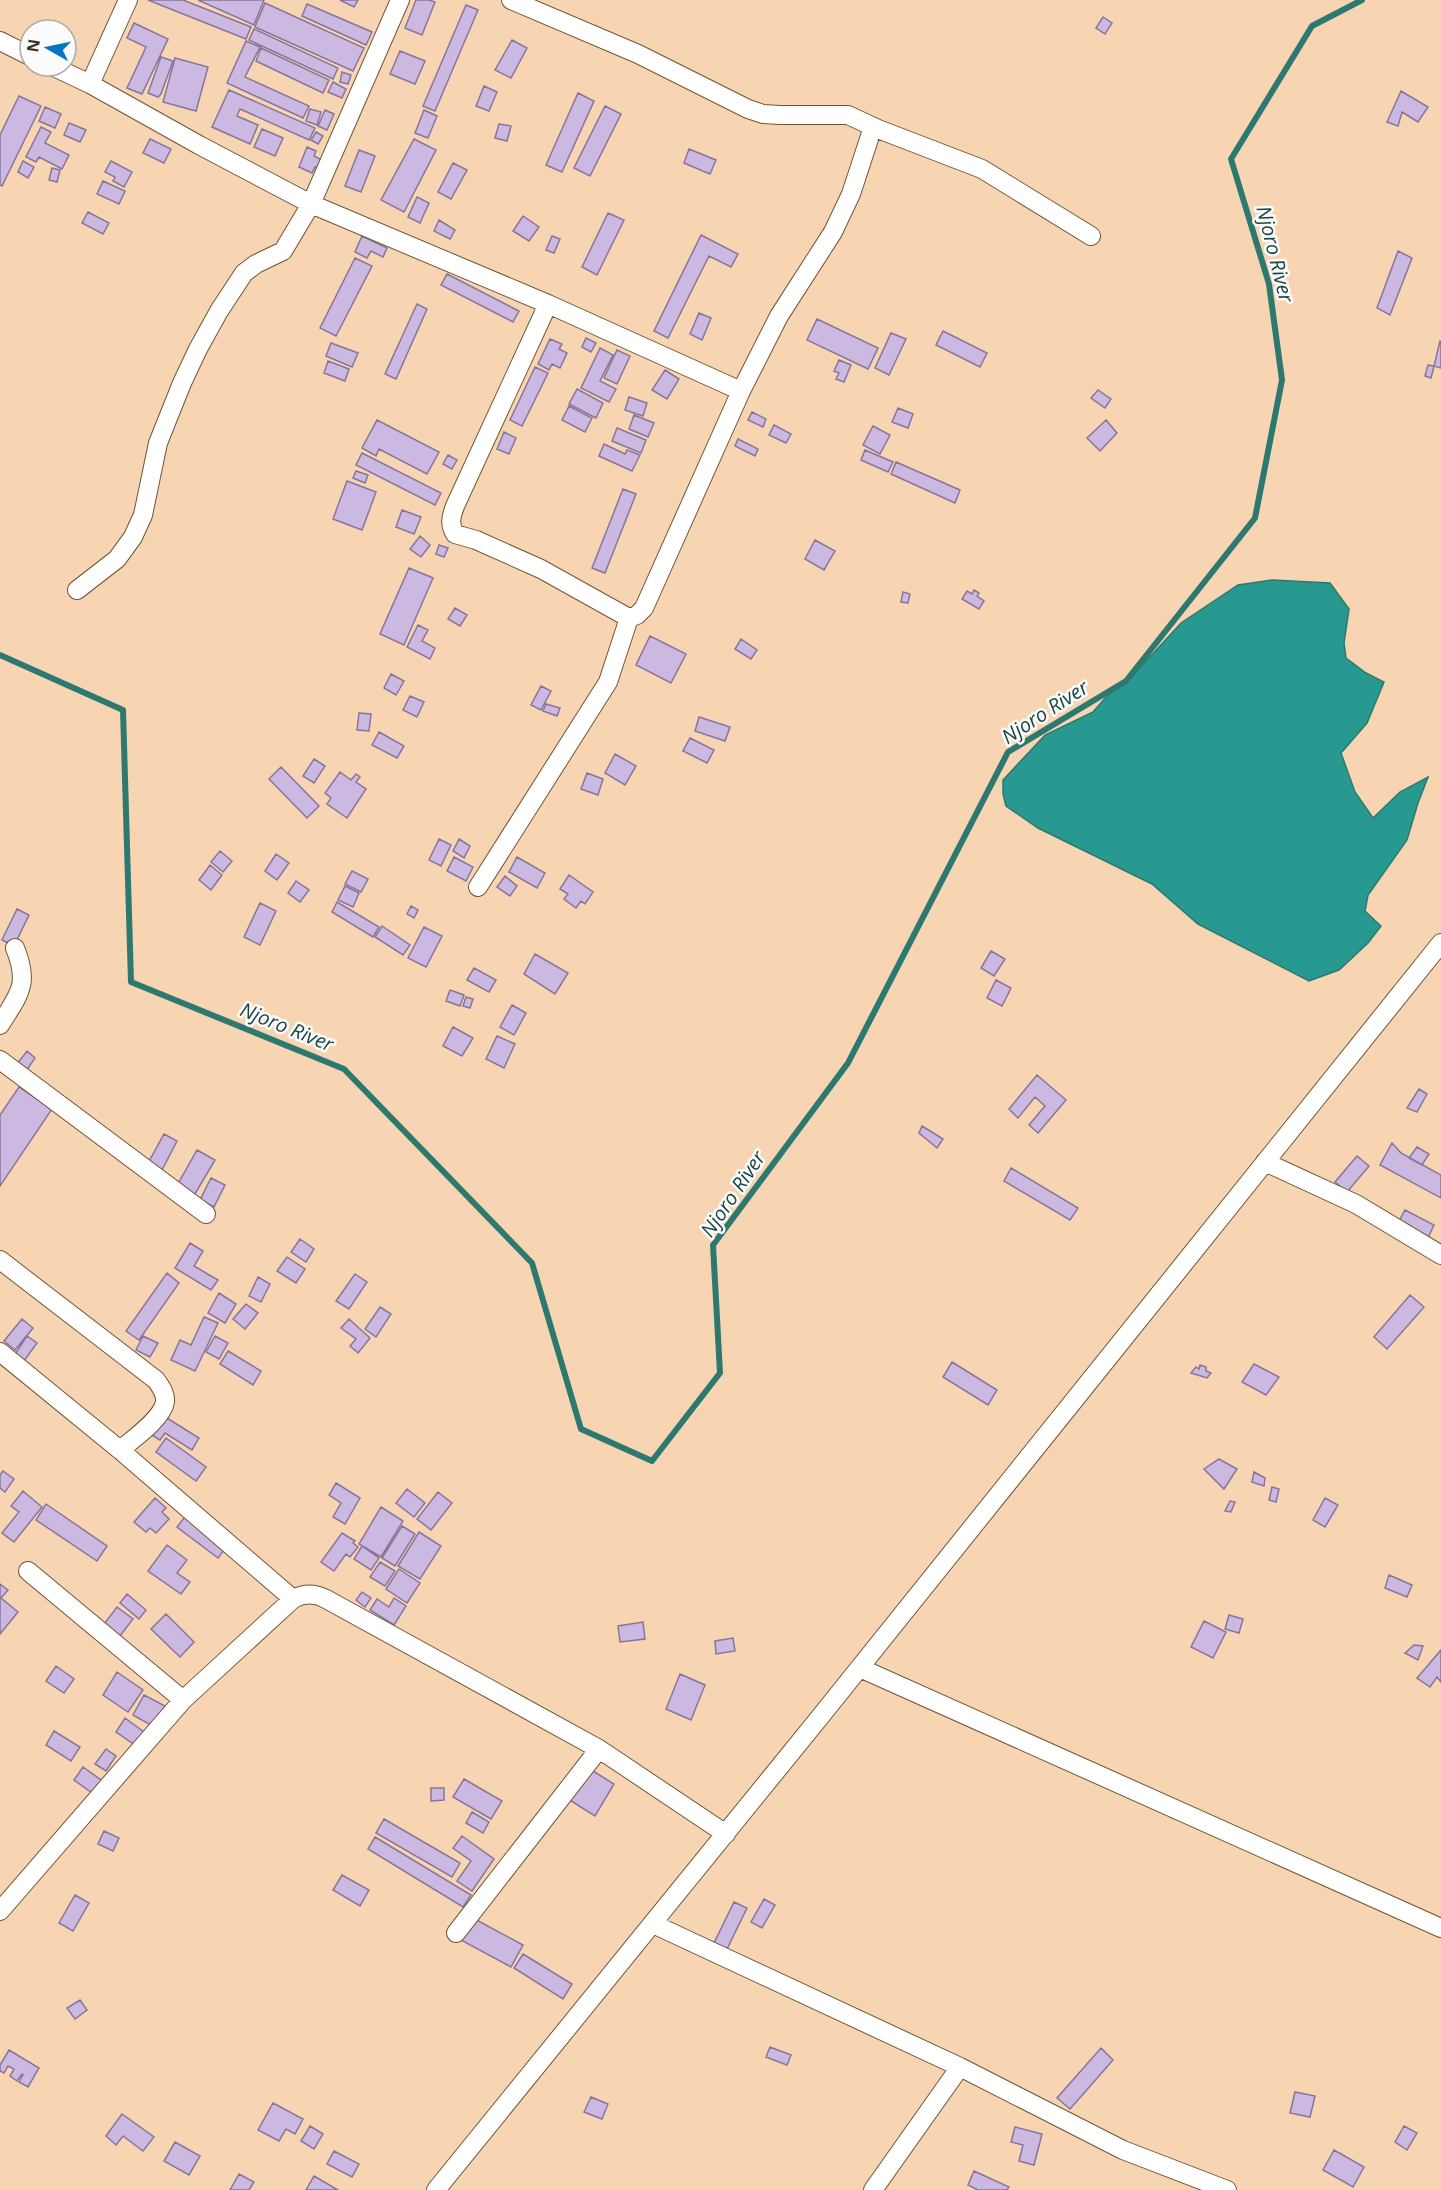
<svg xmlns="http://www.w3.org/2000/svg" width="1441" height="2190" font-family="'Open Sans',sans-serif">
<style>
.water{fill:#289990;stroke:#2e796f;stroke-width:1.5}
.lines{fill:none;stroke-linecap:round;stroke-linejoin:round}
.stream{stroke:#2e796f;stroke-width:6}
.building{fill:#ccb9e1;stroke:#87759a;stroke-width:1.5}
.minor-casing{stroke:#715435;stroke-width:20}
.minor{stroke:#fff;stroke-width:18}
.labels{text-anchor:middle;stroke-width:5;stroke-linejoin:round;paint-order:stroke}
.water-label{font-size:20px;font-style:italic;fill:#184743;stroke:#fcfcfc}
</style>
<rect width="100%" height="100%" fill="#f7d5b3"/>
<path class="water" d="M 1272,580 L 1330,583 L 1349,609 L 1344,643 L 1346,658 L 1366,673 L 1384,682 L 1367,723 L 1341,753 L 1355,792 L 1373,818 L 1400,792 L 1428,777 L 1418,803 L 1407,840 L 1368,895 L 1365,911 L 1381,926 L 1368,943 L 1339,970 L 1309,981 L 1198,924 L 1152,884 L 1038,828 L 1006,806 L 1003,794 L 1003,780 L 1045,735 L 1093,712 L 1106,697 L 1136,672 L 1181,623 L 1238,585 Z"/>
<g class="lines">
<path class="stream" d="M 0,655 L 123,710 L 131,982 L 344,1069 L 532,1263 L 581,1429 L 652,1461 L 720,1373 L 713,1245 L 848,1063 L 1008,752 L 1126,681 L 1255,518 L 1282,380 L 1269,284 L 1231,159 L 1312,26 L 1362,0"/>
</g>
<path class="building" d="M 148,0 L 183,0 L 251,27 L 246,39 Z
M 198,0 L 264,0 L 254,25 Z
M 340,0 L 358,0 L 354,7 Z
M 416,0 L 429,0 L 435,2 L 422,35 L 405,28 Z
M 265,3 L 364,48 L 353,71 L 255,27 Z
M 307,4 L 372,32 L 366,45 L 302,16 Z
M 466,5 L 478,10 L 435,111 L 423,106 Z
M 1103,17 L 1112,23 L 1105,34 L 1096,28 Z
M 134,23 L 168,39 L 142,94 L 127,88 L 146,47 L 127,38 Z
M 254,29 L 338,68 L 333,79 L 249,40 Z
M 512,40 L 527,48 L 511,78 L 495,70 Z
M 246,41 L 260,47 L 245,77 L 309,106 L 303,118 L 227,83 Z
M 261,48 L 329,80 L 323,93 L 256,61 Z
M 400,51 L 425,61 L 415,84 L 390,74 Z
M 161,57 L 173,61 L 161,94 L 158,97 L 148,93 Z
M 175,58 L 208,67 L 196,111 L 163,102 Z
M 342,72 L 351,75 L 348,84 L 340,82 Z
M 333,82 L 346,89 L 342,98 L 328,92 Z
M 484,86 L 497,92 L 489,111 L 476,106 Z
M 229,90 L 315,128 L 309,140 L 240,109 L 237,116 L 258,125 L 250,144 L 212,127 Z
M 1401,91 L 1428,107 L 1418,122 L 1402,112 L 1398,126 L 1387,122 Z
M 578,93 L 594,101 L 562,172 L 546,165 Z
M 19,96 L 41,106 L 2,186 L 0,185 L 0,135 Z
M 605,106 L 621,114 L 590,176 L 574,168 Z
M 45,107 L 61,114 L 55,128 L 39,121 Z
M 310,109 L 321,112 L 317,125 L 306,121 Z
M 325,110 L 334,114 L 327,130 L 318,126 Z
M 424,110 L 437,116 L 428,138 L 415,133 Z
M 69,123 L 86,130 L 80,142 L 64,135 Z
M 499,124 L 511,126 L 507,141 L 495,138 Z
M 41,127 L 51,132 L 45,143 L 69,155 L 62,169 L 39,157 L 36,162 L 26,157 Z
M 262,129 L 283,138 L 275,156 L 254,147 Z
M 316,132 L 323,136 L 318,144 L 311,140 Z
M 150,139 L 171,149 L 164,163 L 143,153 Z
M 414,139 L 436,150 L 404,212 L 381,200 Z
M 307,147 L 316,151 L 314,156 L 322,160 L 319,168 L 315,167 L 312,173 L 299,167 Z
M 689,149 L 716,160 L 710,174 L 684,163 Z
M 359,150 L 375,156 L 361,192 L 345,186 Z
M 23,161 L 34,167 L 28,178 L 18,172 Z
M 111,161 L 132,172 L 124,187 L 113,181 L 115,177 L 105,172 Z
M 453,163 L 467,170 L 451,199 L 438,192 Z
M 52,168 L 60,170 L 57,182 L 49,180 Z
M 103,181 L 125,191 L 119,204 L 97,194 Z
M 417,197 L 429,203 L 420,223 L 408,217 Z
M 88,212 L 109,223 L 103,234 L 82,223 Z
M 608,213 L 624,220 L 597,275 L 582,267 Z
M 523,216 L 539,227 L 529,241 L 513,231 Z
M 439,220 L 455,230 L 450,239 L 434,231 Z
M 701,235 L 738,254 L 731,267 L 709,256 L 668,338 L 654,331 Z
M 362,236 L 387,248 L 383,257 L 371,251 L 367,258 L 355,252 Z
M 552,236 L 560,239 L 554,253 L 546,250 Z
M 1398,251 L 1412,258 L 1390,315 L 1377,308 Z
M 355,258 L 372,266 L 336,336 L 320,328 Z
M 447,274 L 519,311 L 513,322 L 441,285 Z
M 417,304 L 427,309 L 396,379 L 385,374 Z
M 699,313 L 711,318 L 702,340 L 690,334 Z
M 817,319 L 878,348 L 868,369 L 807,340 Z
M 943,331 L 987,353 L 980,367 L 936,345 Z
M 891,333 L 906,339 L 889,375 L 875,368 Z
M 586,338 L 596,343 L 591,352 L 582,347 Z
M 550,339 L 562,344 L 559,349 L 567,353 L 560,368 L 552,364 L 549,370 L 538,364 Z
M 1440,341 L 1441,342 L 1441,368 L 1434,366 Z
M 331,343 L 358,353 L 352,367 L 326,356 Z
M 600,348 L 613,355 L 600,381 L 616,389 L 609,402 L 581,388 Z
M 617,350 L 630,356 L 617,384 L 604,378 Z
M 839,360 L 851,365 L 844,382 L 836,379 L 839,373 L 834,371 Z
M 328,361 L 349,369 L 345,381 L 324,373 Z
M 1428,365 L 1434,366 L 1431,378 L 1425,376 Z
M 535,367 L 548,373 L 522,426 L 510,420 Z
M 665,370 L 679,379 L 667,399 L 652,390 Z
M 577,389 L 603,403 L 596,418 L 569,404 Z
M 1098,390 L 1111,399 L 1105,408 L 1091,398 Z
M 629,397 L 647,403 L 643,416 L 625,410 Z
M 569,406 L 592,418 L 585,432 L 562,420 Z
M 898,408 L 913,414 L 908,428 L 892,422 Z
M 752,412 L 766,419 L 763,427 L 748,420 Z
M 634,415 L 654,423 L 648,437 L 629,429 Z
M 377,420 L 439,452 L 427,474 L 379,449 L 376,456 L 362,448 Z
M 1106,420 L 1117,433 L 1100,451 L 1087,438 Z
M 774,425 L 791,434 L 786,443 L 769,435 Z
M 873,426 L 890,435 L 880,454 L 863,445 Z
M 617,428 L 646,440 L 641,453 L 612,441 Z
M 504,432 L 516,438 L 509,454 L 497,449 Z
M 738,439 L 758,449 L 755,456 L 735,446 Z
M 604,444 L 625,454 L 627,450 L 640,455 L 632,471 L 599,456 Z
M 865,450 L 893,462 L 888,472 L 861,460 Z
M 362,453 L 441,493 L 435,505 L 356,465 Z
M 448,455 L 457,460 L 452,469 L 443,464 Z
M 896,462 L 960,490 L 955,503 L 891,474 Z
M 356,471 L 368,475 L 365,483 L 353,478 Z
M 347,481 L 376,492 L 362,530 L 333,519 Z
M 623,489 L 636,494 L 605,573 L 592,568 Z
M 402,510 L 421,517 L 414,534 L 396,527 Z
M 420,536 L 430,545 L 421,557 L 410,549 Z
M 815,540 L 835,551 L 824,570 L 805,559 Z
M 439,545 L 448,548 L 444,557 L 436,554 Z
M 409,568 L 433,578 L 404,645 L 380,634 Z
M 974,590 L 979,593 L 977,596 L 984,601 L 979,609 L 962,599 L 967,591 L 972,594 Z
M 903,592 L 910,594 L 908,603 L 901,602 Z
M 455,608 L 467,615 L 460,626 L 448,619 Z
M 418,625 L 428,630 L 422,641 L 435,648 L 430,659 L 407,647 Z
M 650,636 L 686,654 L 671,683 L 636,665 Z
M 741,639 L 757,650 L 751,659 L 735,649 Z
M 391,674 L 404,681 L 396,695 L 384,688 Z
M 541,686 L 551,691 L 541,710 L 531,705 Z
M 410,696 L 424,702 L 417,717 L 403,710 Z
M 546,704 L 560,708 L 557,716 L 543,711 Z
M 359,713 L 371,714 L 369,731 L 357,730 Z
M 699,717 L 730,727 L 725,741 L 695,731 Z
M 379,732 L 404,746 L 397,758 L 372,745 Z
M 690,738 L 714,750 L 707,763 L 683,751 Z
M 615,754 L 636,766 L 625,785 L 605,773 Z
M 314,759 L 325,766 L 314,783 L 303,776 Z
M 281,767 L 319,806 L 307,818 L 269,779 Z
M 340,772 L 351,780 L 356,774 L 360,777 L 356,782 L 366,789 L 347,818 L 327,804 L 331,798 L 325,793 Z
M 587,773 L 603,779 L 598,795 L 581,789 Z
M 439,839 L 451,845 L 441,866 L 429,860 Z
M 459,839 L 470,846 L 464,858 L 453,851 Z
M 220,851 L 232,861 L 223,872 L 211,862 Z
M 276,854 L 289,863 L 277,880 L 265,871 Z
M 454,857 L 473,867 L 466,881 L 447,871 Z
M 517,857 L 545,873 L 537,888 L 509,872 Z
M 210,865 L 222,875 L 211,890 L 199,880 Z
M 352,871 L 368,879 L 361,892 L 345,884 Z
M 569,875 L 593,892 L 585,904 L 581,901 L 576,908 L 564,899 L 568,894 L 560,889 Z
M 505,876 L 517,886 L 510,896 L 497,887 Z
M 296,881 L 309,890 L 300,902 L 288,893 Z
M 345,886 L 359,893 L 353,907 L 338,900 Z
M 337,902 L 379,927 L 373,937 L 332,912 Z
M 260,903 L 276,911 L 260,945 L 244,937 Z
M 411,906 L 418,910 L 414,918 L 407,914 Z
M 17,909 L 29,915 L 14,946 L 2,940 Z
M 382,926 L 410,945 L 403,955 L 375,937 Z
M 424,927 L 442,936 L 426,967 L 408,958 Z
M 991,951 L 1005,959 L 994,976 L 981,968 Z
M 535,954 L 568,973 L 555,994 L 524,974 Z
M 474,968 L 496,980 L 489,992 L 467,980 Z
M 996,980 L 1011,988 L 1002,1006 L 987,998 Z
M 450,990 L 464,995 L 460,1006 L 446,1001 Z
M 466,997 L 473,999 L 470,1008 L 463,1006 Z
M 512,1005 L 526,1013 L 514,1035 L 500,1027 Z
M 453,1027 L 473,1038 L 462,1056 L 443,1046 Z
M 497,1036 L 515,1044 L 504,1068 L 486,1059 Z
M 27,1051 L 35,1058 L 23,1076 L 13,1069 Z
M 1037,1075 L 1066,1100 L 1038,1133 L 1029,1125 L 1045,1106 L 1035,1097 L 1018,1118 L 1009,1109 Z
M 19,1087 L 52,1109 L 0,1186 L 0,1115 Z
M 1419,1089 L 1427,1094 L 1417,1112 L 1407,1108 Z
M 922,1126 L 943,1139 L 937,1148 L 919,1133 Z
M 164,1134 L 177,1141 L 161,1172 L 147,1165 Z
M 1392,1143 L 1401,1153 L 1441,1175 L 1441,1198 L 1380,1165 Z
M 1417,1147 L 1429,1154 L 1422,1165 L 1409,1158 Z
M 197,1150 L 215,1160 L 192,1199 L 175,1189 Z
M 1357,1156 L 1369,1166 L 1347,1192 L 1335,1182 Z
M 1011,1168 L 1078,1208 L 1070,1220 L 1004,1181 Z
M 211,1178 L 225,1185 L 214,1207 L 200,1200 Z
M 1405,1210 L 1434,1225 L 1427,1240 L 1397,1225 Z
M 300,1239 L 314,1249 L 306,1262 L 291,1252 Z
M 190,1243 L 203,1251 L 194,1266 L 218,1280 L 211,1290 L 175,1268 Z
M 287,1257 L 305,1269 L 296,1283 L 277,1271 Z
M 167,1273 L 179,1283 L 139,1340 L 126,1331 Z
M 355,1274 L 367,1282 L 349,1309 L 336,1301 Z
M 258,1277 L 270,1284 L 261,1302 L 249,1296 Z
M 219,1293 L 236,1304 L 225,1323 L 208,1313 Z
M 1410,1295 L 1424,1307 L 1387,1349 L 1374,1337 Z
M 246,1304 L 258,1313 L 245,1329 L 233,1319 Z
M 380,1307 L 391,1314 L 376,1337 L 365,1329 Z
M 204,1317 L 218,1323 L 195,1371 L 171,1360 L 180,1340 L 191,1345 Z
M 22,1319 L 33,1328 L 15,1350 L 4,1341 Z
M 349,1319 L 370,1338 L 358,1353 L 350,1346 L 356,1339 L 341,1328 Z
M 27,1336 L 37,1343 L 24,1361 L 15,1354 Z
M 143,1336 L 158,1343 L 150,1357 L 136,1350 Z
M 215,1336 L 228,1343 L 219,1359 L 206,1352 Z
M 228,1351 L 261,1371 L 253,1385 L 220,1364 Z
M 952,1362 L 997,1390 L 988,1405 L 943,1377 Z
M 1254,1364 L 1279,1377 L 1266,1395 L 1242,1382 Z
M 1200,1365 L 1206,1367 L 1206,1371 L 1211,1373 L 1207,1378 L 1191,1373 L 1196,1367 L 1199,1369 Z
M 162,1415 L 199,1438 L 192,1450 L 165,1433 L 160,1440 L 150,1434 Z
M 166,1438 L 206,1467 L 196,1481 L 156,1452 Z
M 1219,1459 L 1237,1469 L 1224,1489 L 1204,1469 Z
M 3,1471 L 14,1479 L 5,1492 L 0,1488 L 0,1475 Z
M 1254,1472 L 1265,1478 L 1264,1486 L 1252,1482 Z
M 336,1483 L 360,1498 L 345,1524 L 333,1517 L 341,1503 L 329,1495 Z
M 1272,1487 L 1279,1489 L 1276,1502 L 1269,1500 Z
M 407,1489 L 425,1503 L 414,1517 L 396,1503 Z
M 23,1491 L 42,1507 L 14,1542 L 2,1533 L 19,1512 L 11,1506 Z
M 438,1492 L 452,1503 L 431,1530 L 417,1519 Z
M 155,1498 L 166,1508 L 162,1512 L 169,1519 L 156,1533 L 150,1528 L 146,1532 L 134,1522 Z
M 1325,1498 L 1338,1505 L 1325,1527 L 1313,1520 Z
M 1230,1501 L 1235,1502 L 1231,1512 L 1225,1511 Z
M 46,1504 L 107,1546 L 97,1561 L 36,1520 Z
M 381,1507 L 403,1521 L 381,1557 L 359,1544 Z
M 187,1514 L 228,1545 L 218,1558 L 177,1527 Z
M 402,1526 L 415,1534 L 395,1566 L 382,1558 Z
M 419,1532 L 441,1546 L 420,1579 L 398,1566 Z
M 342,1533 L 355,1541 L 353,1543 L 358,1547 L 350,1557 L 346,1554 L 334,1571 L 321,1562 Z
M 167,1545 L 187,1560 L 177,1573 L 190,1582 L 181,1594 L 148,1571 Z
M 362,1546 L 379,1558 L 371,1570 L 354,1559 Z
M 380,1562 L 395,1571 L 385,1586 L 370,1577 Z
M 399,1569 L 420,1583 L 407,1603 L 386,1589 Z
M 1389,1575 L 1412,1585 L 1407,1597 L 1385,1588 Z
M 0,1584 L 8,1590 L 1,1598 L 18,1612 L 0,1634 Z
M 362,1592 L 371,1598 L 365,1607 L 356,1600 Z
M 127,1594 L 146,1610 L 139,1619 L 120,1603 Z
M 394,1598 L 406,1606 L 394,1625 L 370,1610 L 377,1599 L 389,1607 Z
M 117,1607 L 133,1619 L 120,1636 L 104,1624 Z
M 166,1614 L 194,1642 L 180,1657 L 151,1629 Z
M 1229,1615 L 1243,1619 L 1239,1633 L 1225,1629 Z
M 1204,1621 L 1226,1632 L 1213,1658 L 1191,1647 Z
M 643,1622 L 645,1639 L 620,1642 L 618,1626 Z
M 733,1638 L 735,1651 L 716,1654 L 715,1641 Z
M 1414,1645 L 1423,1646 L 1418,1660 L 1405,1653 Z
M 1441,1650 L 1441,1682 L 1437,1677 L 1430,1687 L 1417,1678 Z
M 56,1666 L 74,1679 L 64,1693 L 46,1681 Z
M 117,1672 L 143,1690 L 128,1712 L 103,1695 Z
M 680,1674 L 705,1685 L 691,1720 L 666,1709 Z
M 144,1695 L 165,1706 L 154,1727 L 133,1715 Z
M 125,1718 L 144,1732 L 135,1745 L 116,1732 Z
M 54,1731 L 80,1747 L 71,1761 L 46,1745 Z
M 106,1749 L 116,1756 L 106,1771 L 95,1764 Z
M 83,1767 L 104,1782 L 95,1795 L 74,1780 Z
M 588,1768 L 614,1784 L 595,1816 L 568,1799 Z
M 464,1779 L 502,1801 L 491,1819 L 453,1797 Z
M 431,1788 L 444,1788 L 444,1800 L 431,1801 Z
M 472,1812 L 489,1822 L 483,1833 L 466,1823 Z
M 384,1819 L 460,1863 L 452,1877 L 376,1833 Z
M 104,1831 L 119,1838 L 113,1851 L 98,1844 Z
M 462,1836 L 494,1859 L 472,1891 L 457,1881 L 471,1861 L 453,1848 Z
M 375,1837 L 471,1895 L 463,1907 L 368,1849 Z
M 342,1875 L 369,1890 L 360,1906 L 333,1890 Z
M 75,1895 L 89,1903 L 73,1931 L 59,1923 Z
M 764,1899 L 775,1905 L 762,1928 L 751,1922 Z
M 734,1902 L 747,1908 L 727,1949 L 714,1943 Z
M 471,1917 L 523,1945 L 511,1967 L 459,1939 Z
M 523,1954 L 572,1984 L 563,1999 L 514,1968 Z
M 80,2000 L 87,2010 L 75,2019 L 67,2008 Z
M 770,2047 L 791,2055 L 787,2065 L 766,2057 Z
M 1101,2048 L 1113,2060 L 1070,2109 L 1057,2098 Z
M 9,2050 L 39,2068 L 28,2087 L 19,2082 L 23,2075 L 22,2074 L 17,2081 L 10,2076 L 14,2069 L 8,2066 L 4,2073 L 0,2071 L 0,2065 Z
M 1295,2092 L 1315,2096 L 1310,2117 L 1290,2113 Z
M 591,2097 L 608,2104 L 602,2119 L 584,2112 Z
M 273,2103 L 303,2119 L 295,2134 L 286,2129 L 279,2141 L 258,2130 Z
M 122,2114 L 154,2137 L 143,2151 L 123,2136 L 116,2145 L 106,2136 Z
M 310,2126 L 323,2134 L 314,2149 L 301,2141 Z
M 1404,2126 L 1417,2133 L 1407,2150 L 1395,2142 Z
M 1015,2127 L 1042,2134 L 1034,2165 L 1019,2161 L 1023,2145 L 1011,2142 Z
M 175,2142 L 200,2156 L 189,2175 L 164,2161 Z
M 1334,2150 L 1364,2167 L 1353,2187 L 1323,2170 Z
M 334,2151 L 359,2164 L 352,2177 L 327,2164 Z
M 974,2171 L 1009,2187 L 1007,2190 L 978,2190 L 968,2185 Z
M 239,2174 L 254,2182 L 249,2190 L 230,2190 Z
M 314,2176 L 338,2190 L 306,2190 Z"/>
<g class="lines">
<g class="minor-casing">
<path id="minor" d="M 128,0 L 90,84 L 199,145 L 311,204 L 548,304 L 741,391
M 511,0 L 638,54 L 748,109 L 763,114 L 780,115 L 848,115 L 878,129 L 982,169 L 1091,236
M 0,41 L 30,56
M 52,66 L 90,84
M 548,304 L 455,506 C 451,517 449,524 455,534 L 476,540 L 541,569 L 629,618 L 637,615 L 644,608 L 741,391 L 779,316 L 833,232 L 851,194 L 871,133 L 878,129
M 77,590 L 117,559 L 133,537 L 143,515 L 158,443 L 182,383 L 198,349 L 219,311 L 244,273 L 256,264 L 283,251 L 311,204 L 400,0
M 478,887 L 608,682 L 629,618
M 0,1025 C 19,994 30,985 15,948
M 0,1060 L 206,1214
M 1265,1162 L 1356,1204 L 1441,1255
M 0,1260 L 156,1380 C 160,1386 166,1393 165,1402 C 162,1419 133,1439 120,1450
M 0,1352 L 120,1450 L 293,1599
M 28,1571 L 183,1700
M 860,1668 L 1441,1928
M 0,1911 L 183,1700 L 293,1599 C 304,1593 315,1593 326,1599 L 599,1749 L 726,1834
M 653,1924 L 960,2067 L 1123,2150 L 1227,2190
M 456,1933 L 599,1749
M 436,2190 L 820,1717 L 1441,943
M 873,2190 L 960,2067"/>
</g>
<use href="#minor" class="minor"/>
</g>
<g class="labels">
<g class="water-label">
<text transform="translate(1275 254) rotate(76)" y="7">Njoro River</text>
<text transform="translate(1045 712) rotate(-33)" y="7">Njoro River</text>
<text transform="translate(287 1027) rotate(22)" y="7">Njoro River</text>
<text transform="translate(733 1194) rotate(-56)" y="7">Njoro River</text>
</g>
</g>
<g transform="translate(48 48) rotate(279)"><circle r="28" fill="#fcfcfc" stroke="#afaaa4" stroke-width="1.5"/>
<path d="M0-4.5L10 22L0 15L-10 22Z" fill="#0378c2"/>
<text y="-9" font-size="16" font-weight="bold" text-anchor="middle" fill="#3c2e21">N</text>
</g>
</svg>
